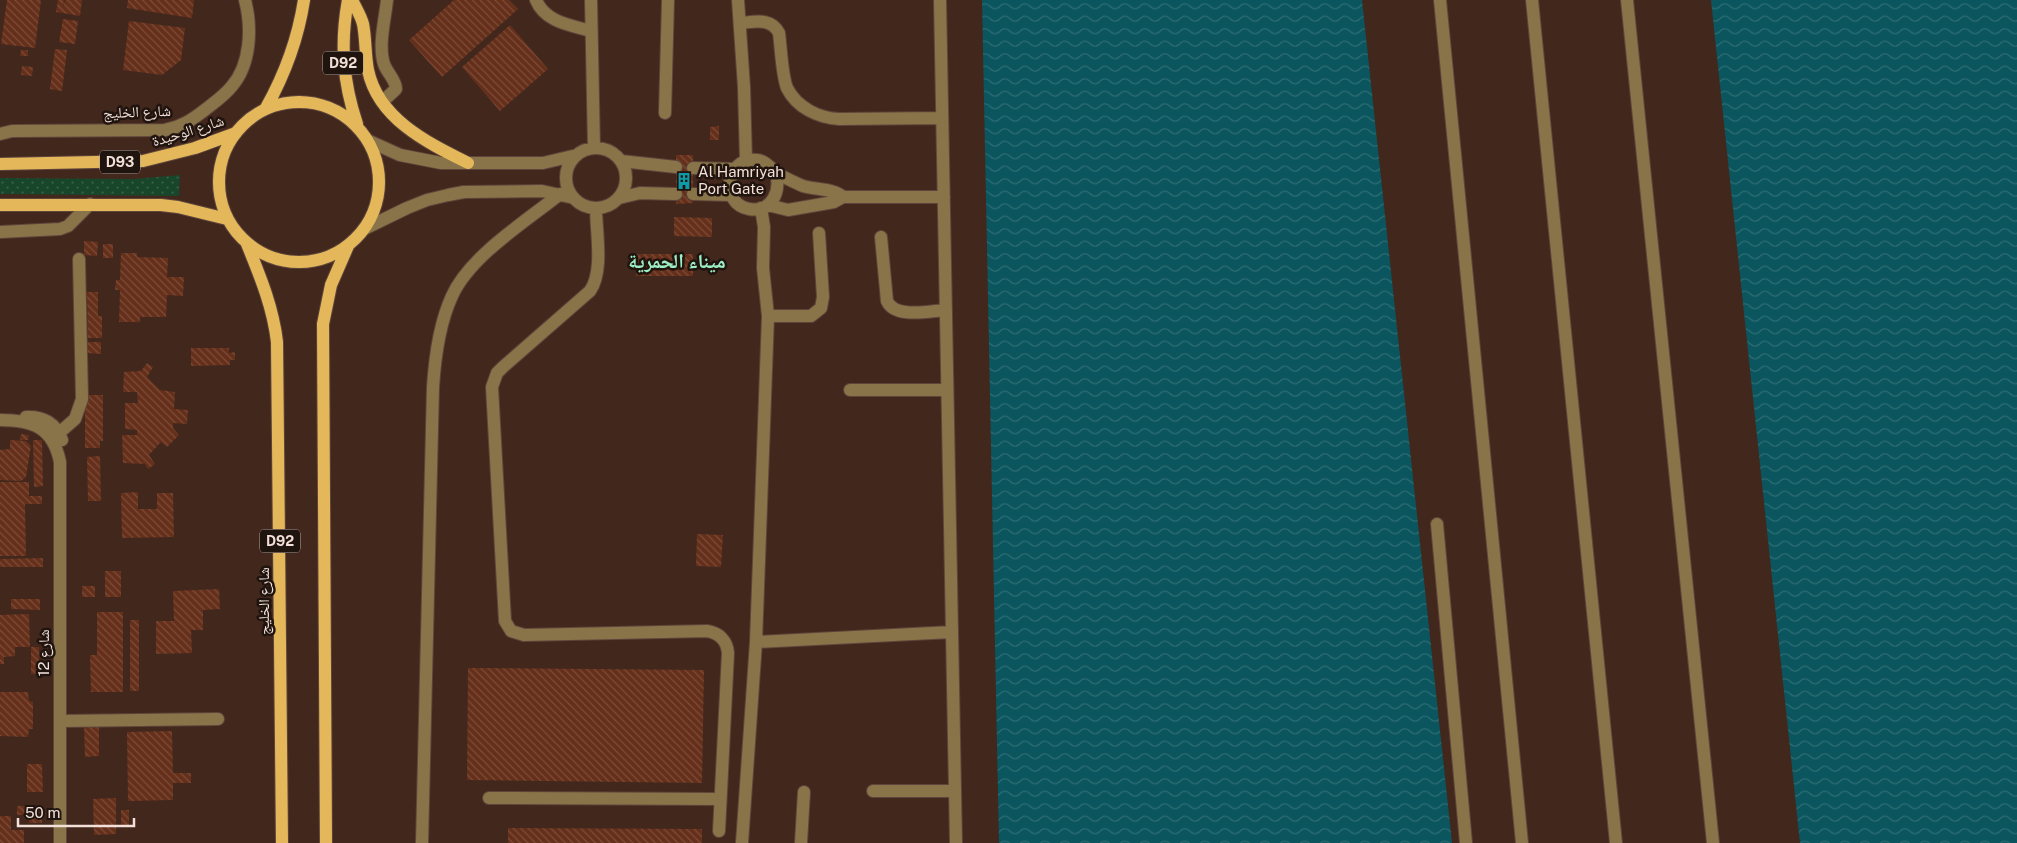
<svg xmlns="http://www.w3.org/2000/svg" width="2017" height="843" font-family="'Public Sans','Noto Naskh Arabic',sans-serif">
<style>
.grass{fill:url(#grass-dots)}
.water{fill:url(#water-waves)}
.building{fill:url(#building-back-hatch)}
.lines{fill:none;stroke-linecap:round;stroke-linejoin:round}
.minor-casing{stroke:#5e453b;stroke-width:14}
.major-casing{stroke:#5e453b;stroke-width:14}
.minor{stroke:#897449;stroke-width:12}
.major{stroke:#e4b85a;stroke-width:12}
.labels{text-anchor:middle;stroke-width:5;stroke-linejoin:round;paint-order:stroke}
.shield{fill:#20140f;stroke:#b3a39c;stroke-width:1}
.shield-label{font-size:14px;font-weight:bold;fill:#f2e0d9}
.street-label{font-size:15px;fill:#f2e0d9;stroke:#20140f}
.poi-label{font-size:15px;fill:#f2e0d9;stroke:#20140f;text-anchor:start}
.district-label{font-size:20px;font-weight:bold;fill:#9ceec3;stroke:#20140f}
</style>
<defs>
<pattern id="grass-dots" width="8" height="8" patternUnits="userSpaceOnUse" patternTransform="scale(1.25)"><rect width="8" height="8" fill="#18462a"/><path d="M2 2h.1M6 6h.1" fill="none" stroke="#3a6048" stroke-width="1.8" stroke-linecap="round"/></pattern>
<pattern id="water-waves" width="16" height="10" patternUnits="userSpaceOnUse" patternTransform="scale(1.25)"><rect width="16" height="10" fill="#0a555e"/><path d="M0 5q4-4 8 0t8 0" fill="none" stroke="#2e6d74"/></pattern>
<pattern id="building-back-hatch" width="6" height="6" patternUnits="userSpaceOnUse" patternTransform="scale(1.25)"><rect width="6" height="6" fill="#652f1a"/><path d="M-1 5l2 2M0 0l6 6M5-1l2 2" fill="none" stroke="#7c4d3b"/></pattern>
</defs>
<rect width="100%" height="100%" fill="#42271d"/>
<path class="grass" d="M 180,175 L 179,196 L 0,194 L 0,178 L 134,179 Z"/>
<path class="water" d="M 982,0 L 1362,0 L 1452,843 L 999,843 Z
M 1711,0 L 2017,0 L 2017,843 L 1800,843 Z"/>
<path class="building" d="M 7,0 L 41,0 L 35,48 L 1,44 Z
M 58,0 L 64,0 L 63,9 L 65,0 L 82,0 L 80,16 L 56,12 Z
M 128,0 L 194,0 L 192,18 L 127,8 Z
M 454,0 L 509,0 L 518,9 L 442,77 L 409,40 Z
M 63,19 L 78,21 L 75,44 L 59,42 Z
M 129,21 L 185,28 L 181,60 L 162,75 L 123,70 Z
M 510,25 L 548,69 L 500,111 L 462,67 Z
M 55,49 L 67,50 L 62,91 L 50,89 Z
M 21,50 L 28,50 L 28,56 L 20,56 Z
M 22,66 L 33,67 L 32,76 L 21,75 Z
M 719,126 L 719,140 L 710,140 L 710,127 Z
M 676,155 L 693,155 L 693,203 L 676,204 Z
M 674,217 L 712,218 L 712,237 L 674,236 Z
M 84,241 L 98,242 L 97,256 L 84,255 Z
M 103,244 L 113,244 L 113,258 L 103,258 Z
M 121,253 L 137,253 L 137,257 L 168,258 L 167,277 L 184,277 L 183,296 L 167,295 L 166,317 L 140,317 L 140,322 L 119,322 L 120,290 L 115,290 L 116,280 L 120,280 Z
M 636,254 L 693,254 L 693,276 L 636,276 Z
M 87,292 L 98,292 L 98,316 L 102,316 L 102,338 L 88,338 Z
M 87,342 L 101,342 L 101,354 L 87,353 Z
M 191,348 L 229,348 L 229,353 L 235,352 L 235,360 L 230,360 L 230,365 L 191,366 Z
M 147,363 L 153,367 L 147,377 L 160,390 L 175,392 L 174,409 L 188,410 L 187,424 L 173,423 L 173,428 L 179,435 L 167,447 L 161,442 L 149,455 L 155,464 L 148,469 L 145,464 L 123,463 L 122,435 L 137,435 L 137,430 L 125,429 L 125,403 L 138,403 L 137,392 L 123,392 L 124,372 L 141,371 Z
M 85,395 L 103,395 L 103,441 L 100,441 L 100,448 L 85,448 Z
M 21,434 L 29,435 L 28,440 L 20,440 Z
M 10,440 L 26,441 L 31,446 L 26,477 L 21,481 L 0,480 L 0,450 L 10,449 Z
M 33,440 L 42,440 L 43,486 L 34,487 Z
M 100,456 L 101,501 L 88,501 L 87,457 Z
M 0,482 L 29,482 L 29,496 L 42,496 L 42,504 L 25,504 L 26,556 L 0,556 Z
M 138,492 L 138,509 L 157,509 L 157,493 L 173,493 L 174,537 L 122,538 L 121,493 Z
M 697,534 L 723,535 L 721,567 L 696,566 Z
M 43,558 L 43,567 L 0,567 L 0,559 Z
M 105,571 L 121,571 L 121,597 L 105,597 Z
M 82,586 L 95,586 L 95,597 L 82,597 Z
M 219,589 L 220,609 L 203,610 L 203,630 L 191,630 L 192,653 L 156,654 L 156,621 L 174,621 L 173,591 Z
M 11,599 L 40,599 L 40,610 L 11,609 Z
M 97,612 L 123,612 L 123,692 L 91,692 L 90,655 L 97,655 Z
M 29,614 L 30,647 L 15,647 L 15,656 L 4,657 L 4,664 L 0,664 L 0,615 Z
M 130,620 L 139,620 L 139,691 L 130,691 Z
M 31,647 L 39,647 L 40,674 L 31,674 Z
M 468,668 L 704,670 L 702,783 L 467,780 Z
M 0,692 L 28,692 L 29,701 L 33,702 L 33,729 L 29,729 L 28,737 L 0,736 Z
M 84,724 L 99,724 L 99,756 L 85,757 Z
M 172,731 L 173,773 L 191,773 L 191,783 L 173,783 L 173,800 L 128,801 L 127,732 Z
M 27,764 L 42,764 L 43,792 L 27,792 Z
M 116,798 L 116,834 L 94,835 L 93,799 Z
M 17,806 L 42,806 L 42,823 L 29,823 L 29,815 L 17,815 Z
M 121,810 L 129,810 L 129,826 L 121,826 Z
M 0,816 L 11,816 L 11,830 L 24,830 L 24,843 L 0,843 Z
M 508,828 L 702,829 L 702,843 L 508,843 Z"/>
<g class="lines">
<g class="minor-casing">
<path id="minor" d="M 536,0 C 545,22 570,25 591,31
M 591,0 L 594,148
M 738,0 L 744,87 L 746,161
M 940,0 L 956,843
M 1440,0 L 1522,843
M 1532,0 L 1616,843
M 1627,0 L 1713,843
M 740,23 C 754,22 771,17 779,33 C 781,48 782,76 787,88 C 797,108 819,118 839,119 L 942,118
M 382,102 L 396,89 C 396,80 387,73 384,64 C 378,45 385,20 387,0
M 665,113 L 668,0
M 0,134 L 12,131 L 165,130 C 181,127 192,120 206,109 C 215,102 225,95 232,86 C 251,64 252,27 245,0
M 369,141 L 400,155 L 441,163 L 543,163 L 577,155
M566 178a30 30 0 1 1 60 0a30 30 0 1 1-60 0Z
M 621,161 L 676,167
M 693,168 L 735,169
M 775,171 C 782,189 773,213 749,209 C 719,204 726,156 757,160 C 766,161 769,167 776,172 C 784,178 794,182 803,186 C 815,190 834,188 843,197 L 944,197
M 693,194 L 731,195
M 619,198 L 640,193 L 676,194
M 768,205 L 788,210 L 834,202 L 843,197
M 596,208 C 596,232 604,271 590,291 L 503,367 L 497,373 L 492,387 L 505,621 L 511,631 L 524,635 L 707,631 C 719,633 727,640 728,653 L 719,831
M 364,229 L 407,208 L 427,200 L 448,195 L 464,192 L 542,191 L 574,198
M 0,232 L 60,229 L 68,226 L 90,204
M 881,237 L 887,301 C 895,319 929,311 946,310
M 768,316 L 811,316 L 821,308 L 823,297 L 819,233
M 850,390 L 947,390
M 26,417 C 43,416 56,423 62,440
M 0,420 C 32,420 53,427 60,462 L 60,843
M 59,433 L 75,419 L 82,399 L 79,259
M 1437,524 L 1466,843
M 756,642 L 952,632
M 60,721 L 218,719
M 873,791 L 955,791
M 489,798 L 720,799
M 422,843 L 433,387 C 435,356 439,324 452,296 C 470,256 525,222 560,194
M 742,843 L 756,642 L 768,316 L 763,268 L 764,227 L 761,208
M 801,843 L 804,792"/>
</g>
<g class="major-casing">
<path id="major" d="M 348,0 C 340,44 343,82 357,124
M 352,0 C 356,8 361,16 363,24 C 366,39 365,55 368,70 C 378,119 428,143 468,163
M219 182a80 80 0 1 1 160 0a80 80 0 1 1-160 0Z
M 266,108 C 285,74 298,39 304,0
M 0,164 L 143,161 L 195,148 L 236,133
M 0,205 L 161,205 L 178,207 L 227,219
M 247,244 C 260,276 273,307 277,342 L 282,843
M 326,843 L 323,324 L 331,285 L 348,246"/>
</g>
<use href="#minor" class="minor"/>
<use href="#major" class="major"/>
</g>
<defs>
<g id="building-bare" transform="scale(1.35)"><path d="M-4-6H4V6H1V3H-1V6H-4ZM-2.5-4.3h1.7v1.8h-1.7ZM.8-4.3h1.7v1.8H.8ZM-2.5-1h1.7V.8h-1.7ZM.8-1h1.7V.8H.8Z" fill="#0f9aa8" stroke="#20140f" stroke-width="2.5" paint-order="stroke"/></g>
</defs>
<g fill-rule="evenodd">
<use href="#building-bare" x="684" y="181"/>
</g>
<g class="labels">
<g class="shield">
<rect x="323" y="51.5" width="40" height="23" rx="4"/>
<rect x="100" y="150.5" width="40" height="23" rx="4"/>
<rect x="260" y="529.5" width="40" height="23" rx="4"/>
</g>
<g class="shield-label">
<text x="343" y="68">D92</text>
<text x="120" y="167">D93</text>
<text x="280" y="546">D92</text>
</g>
<g class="street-label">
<text transform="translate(137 112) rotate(-2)" y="5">شارع الخليج</text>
<text transform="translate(188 131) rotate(-17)" y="5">شارع الوحيدة</text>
<text transform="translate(264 601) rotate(-90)" y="5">شارع الخليج</text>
<text transform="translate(44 653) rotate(-90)" y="5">شارع 12</text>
</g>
<g class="poi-label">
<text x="698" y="177">Al Hamriyah<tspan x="698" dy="17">Port Gate</tspan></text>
</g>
<g class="district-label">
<text x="677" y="268">ميناء الحمرية</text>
</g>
</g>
<path d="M18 818v8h116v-8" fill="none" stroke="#f2e0d9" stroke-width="2.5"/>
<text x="25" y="818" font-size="15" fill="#f2e0d9" stroke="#20140f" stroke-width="4" paint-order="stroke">50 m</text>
</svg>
